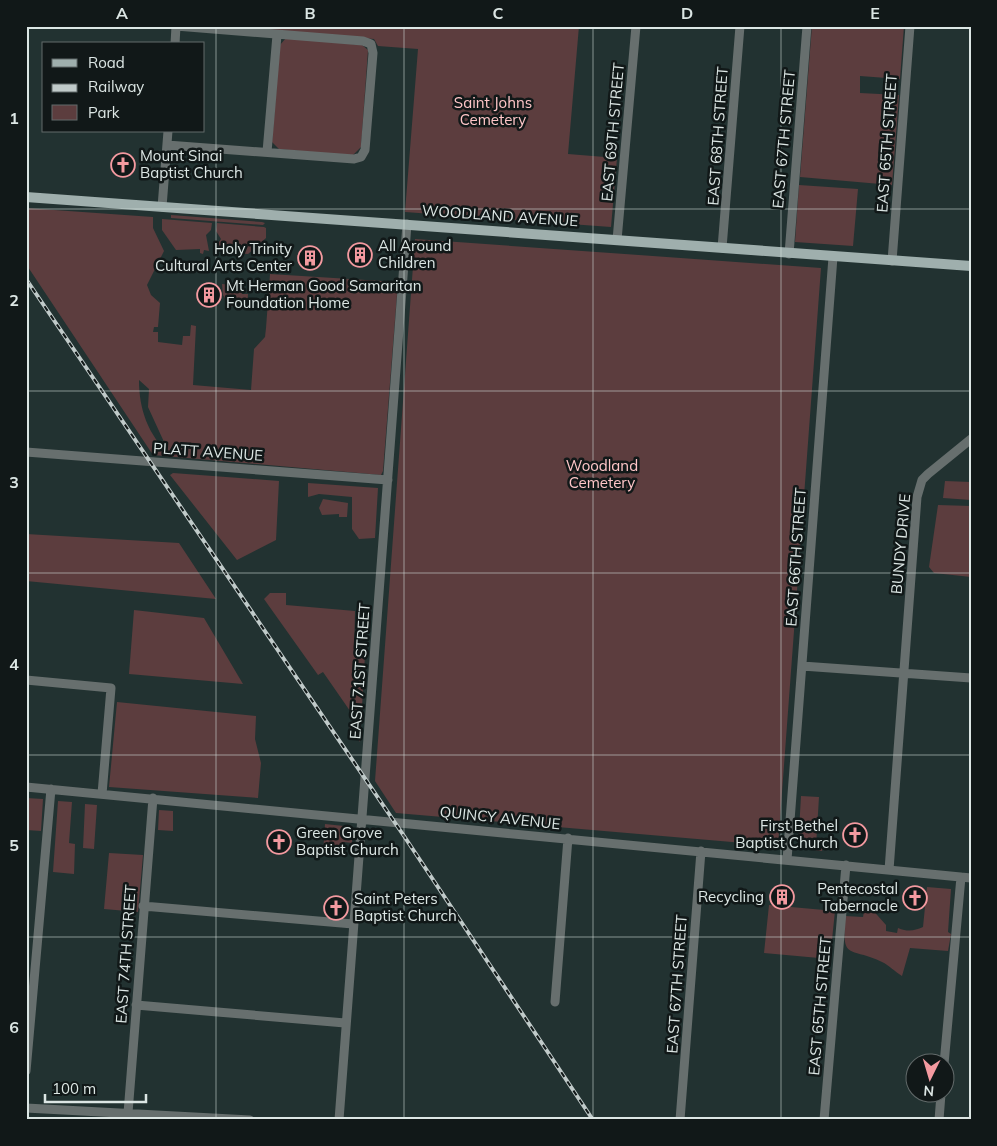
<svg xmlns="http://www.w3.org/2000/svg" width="997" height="1146" font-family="Mulish,sans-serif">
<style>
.green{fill:#5c3d3e;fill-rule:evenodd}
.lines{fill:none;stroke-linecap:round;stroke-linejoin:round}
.minor{stroke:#676f6e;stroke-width:9}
.major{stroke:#9fafad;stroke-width:10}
.rail-casing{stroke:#c0cac9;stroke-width:4}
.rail{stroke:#111818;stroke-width:2;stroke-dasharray:5.5;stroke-linecap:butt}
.grid{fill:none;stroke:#dce6e4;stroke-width:1;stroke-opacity:0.55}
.labels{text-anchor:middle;stroke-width:5;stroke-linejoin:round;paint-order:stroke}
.park-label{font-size:15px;fill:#ffc6c8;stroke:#111818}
.street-label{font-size:15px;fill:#dce6e4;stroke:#111818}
.poi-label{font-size:15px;fill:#dce6e4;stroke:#111818;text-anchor:start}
.neatline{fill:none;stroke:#dce6e4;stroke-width:2}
.grid-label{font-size:16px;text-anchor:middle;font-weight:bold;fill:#dce6e4}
</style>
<rect width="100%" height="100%" fill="#223231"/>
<path class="green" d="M 221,26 L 579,26 L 568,154 L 617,158 L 611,227 L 405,212 L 418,49 L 378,46 L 374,39 Z
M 812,26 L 904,26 L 900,79 L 860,76 L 860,93 L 899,95 L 892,185 L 800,177 Z
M 286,38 L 362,45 L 368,50 L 361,147 L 352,156 L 279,149 L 272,142 L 280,45 Z
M 799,185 L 858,189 L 853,246 L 795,242 Z
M 26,208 L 153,217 L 153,228 L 164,251 L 147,285 L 151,295 L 160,303 L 158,327 L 154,327 L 153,332 L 158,332 L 158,342 L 182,345 L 183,336 L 190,336 L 191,325 L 196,326 L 193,385 L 251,390 L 254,349 L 265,337 L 266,328 L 270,274 L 398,282 L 383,471 L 381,475 L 153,455 L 26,264 ZM 139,380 L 149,389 L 148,407 L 170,455 C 148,435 139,409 139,380 Z
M 171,215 L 262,222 L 265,223 L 263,225 L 171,218 Z
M 162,219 L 212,223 L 211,230 L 206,235 L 209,251 L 204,250 L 203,254 L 200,253 L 200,249 L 176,250 L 162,230 Z
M 217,223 L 264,227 L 266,228 L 266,238 L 248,254 L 225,252 L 224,255 L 221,255 L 222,251 L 216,251 L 217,245 L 221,239 L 216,231 Z
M 415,239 L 821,268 L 778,846 L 396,813 L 375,781 Z
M 222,284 L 243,286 L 242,294 L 248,294 L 247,307 L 229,306 L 223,295 Z
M 173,473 L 279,481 L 276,540 L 237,560 L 170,475 Z
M 945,481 L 971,482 L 971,500 L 943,498 Z
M 308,483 L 378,488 L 375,538 L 359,539 L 352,529 L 352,497 L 319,494 L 308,497 Z
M 323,499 L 348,503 L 347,517 L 339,517 L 339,514 L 322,515 L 319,508 Z
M 938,505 L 971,506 L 971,577 L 934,573 L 929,567 Z
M 26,534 L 179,543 L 216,599 L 26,581 Z
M 270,593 L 286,593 L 286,605 L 355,611 L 354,653 L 365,655 L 360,742 L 349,727 L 357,721 L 323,672 L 318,675 L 264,599 Z
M 134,610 L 204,618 L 243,684 L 129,674 Z
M 117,702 L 256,716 L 255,739 L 261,763 L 258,798 L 109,787 Z
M 801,796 L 819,797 L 816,846 L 823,847 L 822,851 L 798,848 Z
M 26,798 L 43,799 L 41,831 L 26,830 Z
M 58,801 L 72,802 L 69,843 L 75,844 L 74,874 L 53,872 Z
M 85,804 L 97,805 L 94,849 L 83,848 Z
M 159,810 L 173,811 L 173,831 L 158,830 Z
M 325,824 L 353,827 L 352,843 L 344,842 L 343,847 L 328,848 L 323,853 Z
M 109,853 L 143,855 L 138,912 L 104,909 Z
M 927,887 L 951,889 L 948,932 L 951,934 L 948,951 L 910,948 L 902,976 C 895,972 889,965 882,962 C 848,946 842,962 845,916 L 863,917 L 865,906 L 870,907 L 886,925 L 886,931 L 897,933 L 898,928 C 908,932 914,931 923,927 Z
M 769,905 L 835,911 L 830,959 L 764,953 Z"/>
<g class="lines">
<path class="minor" d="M 175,44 L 176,26
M 167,145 L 354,159 L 361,157 L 365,150 L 373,53 L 371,44 L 363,41 L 176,26
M 267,152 L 277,35
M 162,207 L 168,131
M 617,240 L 636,26
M 722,248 L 740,26
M 789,254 L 807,26
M 892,261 L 910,26
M 26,452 L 388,480
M 802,666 L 971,678
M 26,680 L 111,688 L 102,794
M 26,787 L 971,878
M 787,860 L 833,257
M 889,870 L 917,497 L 922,480 L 928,474 L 971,439
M 143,906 L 353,924
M 555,1002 L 568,838
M 136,1005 L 345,1023
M 944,1064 L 961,877
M 26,1071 L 51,789
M 26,1108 L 250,1120
M 128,1113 L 153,798
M 339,1120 L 407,224
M 680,1120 L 701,851
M 824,1120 L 846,865
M 939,1120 L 941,1094"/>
<path class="major" d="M 26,197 L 971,266"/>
<g class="rail-casing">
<path id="rail" d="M 26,279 L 404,836 L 593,1120"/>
</g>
<use href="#rail" class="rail"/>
</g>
<path class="grid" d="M 216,26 L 216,1120M 404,26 L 404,1120M 593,26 L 593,1120M 781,26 L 781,1120M 26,209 L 971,209M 26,391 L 971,391M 26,573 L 971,573M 26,755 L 971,755M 26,937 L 971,937"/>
<defs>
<g id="church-ring" transform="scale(1.25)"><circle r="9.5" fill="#111818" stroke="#f49aa0" stroke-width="1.5"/><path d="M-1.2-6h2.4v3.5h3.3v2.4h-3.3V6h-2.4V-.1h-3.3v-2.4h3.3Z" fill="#f49aa0"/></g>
<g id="building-ring" transform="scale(1.25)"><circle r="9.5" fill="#111818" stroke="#f49aa0" stroke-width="1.5"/><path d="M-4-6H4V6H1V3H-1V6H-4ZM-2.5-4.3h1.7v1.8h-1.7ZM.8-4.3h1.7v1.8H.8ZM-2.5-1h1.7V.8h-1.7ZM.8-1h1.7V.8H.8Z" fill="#f49aa0"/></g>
</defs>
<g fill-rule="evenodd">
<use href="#church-ring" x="123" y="165"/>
<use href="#building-ring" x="360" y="255"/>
<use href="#building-ring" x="310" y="258"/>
<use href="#building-ring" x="209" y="295"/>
<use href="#church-ring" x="855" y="835"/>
<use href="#church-ring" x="279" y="842"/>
<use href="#building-ring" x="782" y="897"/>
<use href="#church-ring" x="915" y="898"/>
<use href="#church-ring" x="336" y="908"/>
</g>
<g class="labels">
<g class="park-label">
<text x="493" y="108">Saint Johns<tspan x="493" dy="17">Cemetery</tspan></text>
<text x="602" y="471">Woodland<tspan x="602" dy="17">Cemetery</tspan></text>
</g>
<g class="street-label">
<text transform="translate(613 132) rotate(-85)" y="5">EAST 69TH STREET</text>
<text transform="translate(718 136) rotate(-86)" y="5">EAST 68TH STREET</text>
<text transform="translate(784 139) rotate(-85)" y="5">EAST 67TH STREET</text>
<text transform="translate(887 143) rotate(-86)" y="5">EAST 65TH STREET</text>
<text transform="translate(500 216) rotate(4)" y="5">WOODLAND AVENUE</text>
<text transform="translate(208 452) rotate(4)" y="5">PLATT AVENUE</text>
<text transform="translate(901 544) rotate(-85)" y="5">BUNDY DRIVE</text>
<text transform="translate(796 557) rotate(-86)" y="5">EAST 66TH STREET</text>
<text transform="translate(360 671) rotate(-86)" y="5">EAST 71ST STREET</text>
<text transform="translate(500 818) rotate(6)" y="5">QUINCY AVENUE</text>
<text transform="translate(126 954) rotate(-86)" y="5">EAST 74TH STREET</text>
<text transform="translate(677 984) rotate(-86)" y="5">EAST 67TH STREET</text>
<text transform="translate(820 1006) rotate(-85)" y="5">EAST 65TH STREET</text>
</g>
<g class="poi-label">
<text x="140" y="161">Mount Sinai<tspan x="140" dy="17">Baptist Church</tspan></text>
<text x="378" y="251">All Around<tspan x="378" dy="17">Children</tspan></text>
<text x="292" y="254" text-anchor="end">Holy Trinity<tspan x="292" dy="17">Cultural Arts Center</tspan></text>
<text x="226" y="291">Mt Herman Good Samaritan<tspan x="226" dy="17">Foundation Home</tspan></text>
<text x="838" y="831" text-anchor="end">First Bethel<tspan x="838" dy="17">Baptist Church</tspan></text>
<text x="296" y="838">Green Grove<tspan x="296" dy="17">Baptist Church</tspan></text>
<text x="898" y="894" text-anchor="end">Pentecostal<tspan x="898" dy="17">Tabernacle</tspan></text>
<text x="764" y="902" text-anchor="end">Recycling</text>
<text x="354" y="904">Saint Peters<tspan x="354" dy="17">Baptist Church</tspan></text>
</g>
</g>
<rect width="997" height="1146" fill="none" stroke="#111818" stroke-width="55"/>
<rect x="42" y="42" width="162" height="90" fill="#111818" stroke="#626a6a"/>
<rect x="52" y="59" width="25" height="8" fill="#9fafad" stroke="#626a6a"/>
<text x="88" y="68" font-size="15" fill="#dce6e4">Road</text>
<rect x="52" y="84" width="25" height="8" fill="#c0cac9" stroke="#626a6a"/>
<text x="88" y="92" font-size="15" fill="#dce6e4">Railway</text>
<rect x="52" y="105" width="25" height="15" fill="#5c3d3e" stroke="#626a6a"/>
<text x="88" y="118" font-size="15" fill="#dce6e4">Park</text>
<g transform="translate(930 1078) rotate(185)"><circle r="24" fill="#111818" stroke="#626a6a"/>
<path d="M0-4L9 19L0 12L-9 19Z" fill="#f49aa0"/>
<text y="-8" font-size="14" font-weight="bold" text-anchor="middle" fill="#dce6e4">N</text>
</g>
<path d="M45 1094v8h101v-8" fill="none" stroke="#dce6e4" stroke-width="2.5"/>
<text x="52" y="1094" font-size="15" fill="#dce6e4" stroke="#111818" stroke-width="4" paint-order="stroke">100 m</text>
<rect x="28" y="28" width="942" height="1090" class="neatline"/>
<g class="grid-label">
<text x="122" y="19">A</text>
<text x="310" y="19">B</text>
<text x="498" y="19">C</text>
<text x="687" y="19">D</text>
<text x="875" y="19">E</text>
<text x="14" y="124">1</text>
<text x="14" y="306">2</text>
<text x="14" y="488">3</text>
<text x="14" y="670">4</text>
<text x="14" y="851">5</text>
<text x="14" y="1033">6</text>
</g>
</svg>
